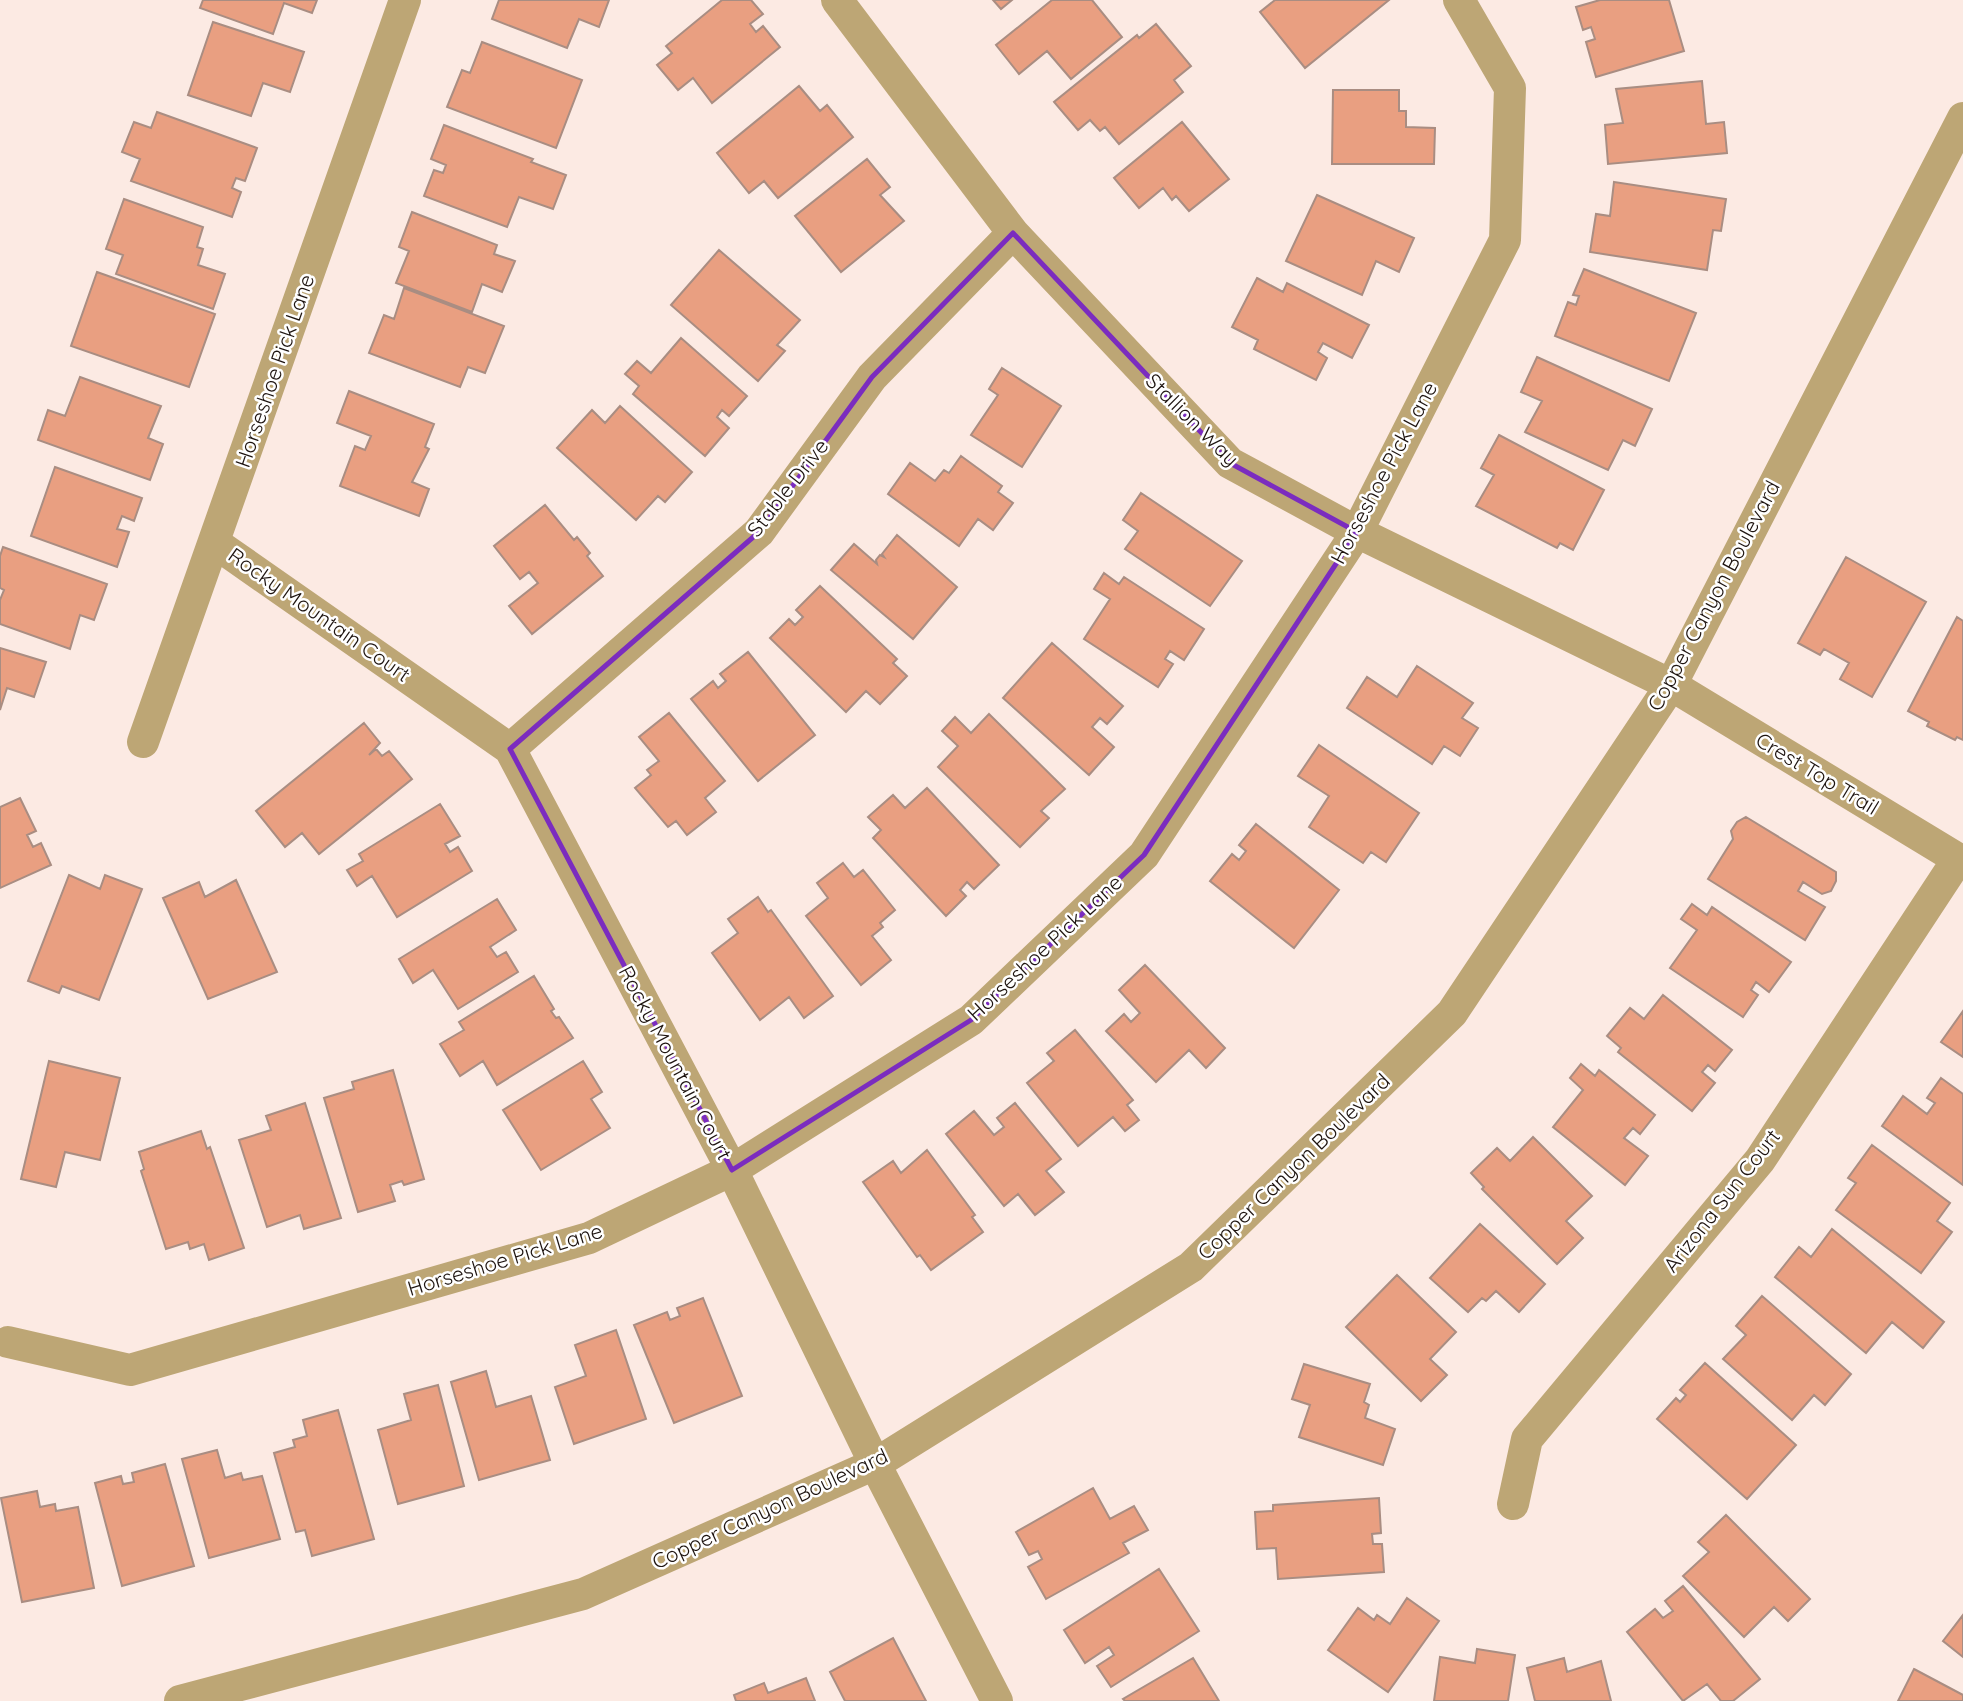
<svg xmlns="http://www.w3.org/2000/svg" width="1963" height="1701" font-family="Quicksand,sans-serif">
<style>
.building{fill:#e99f81;stroke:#a98d82;stroke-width:2}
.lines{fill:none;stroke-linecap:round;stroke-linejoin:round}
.minor{stroke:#bda675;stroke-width:32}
.marked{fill:none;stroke:#7b2cbf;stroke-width:5;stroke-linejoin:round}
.labels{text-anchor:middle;stroke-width:5;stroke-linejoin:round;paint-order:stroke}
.street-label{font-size:21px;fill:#1d130f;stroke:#fff}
</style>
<rect width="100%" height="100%" fill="#fceae3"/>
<path class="building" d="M 203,0 L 317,0 L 312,13 L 284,3 L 273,34 L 200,8 Z
M 499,0 L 609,0 L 599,27 L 579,19 L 567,48 L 492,19 Z
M 722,0 L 751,0 L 763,14 L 750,24 L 756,32 L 763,26 L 780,47 L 712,103 L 693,78 L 678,90 L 657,65 L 672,53 L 666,46 Z
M 993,0 L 1012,0 L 1001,9 Z
M 1052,0 L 1092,0 L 1122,37 L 1071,79 L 1047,51 L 1019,74 L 996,45 Z
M 1275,0 L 1389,0 L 1305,68 L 1260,12 Z
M 1600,0 L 1669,0 L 1684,51 L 1596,77 L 1586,42 L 1595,39 L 1591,27 L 1583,30 L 1576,7 Z
M 213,22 L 304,52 L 290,92 L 263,83 L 251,116 L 188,95 Z
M 1156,24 L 1191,66 L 1174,80 L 1183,92 L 1119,144 L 1105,127 L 1100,131 L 1090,120 L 1078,130 L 1054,102 L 1137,35 L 1139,38 Z
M 482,42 L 582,80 L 556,148 L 447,107 L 462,70 L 470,73 Z
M 1702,81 L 1706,124 L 1724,122 L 1727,153 L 1608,164 L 1605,125 L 1623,123 L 1616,89 Z
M 799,86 L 820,111 L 827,105 L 853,137 L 778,198 L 764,181 L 749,193 L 717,153 Z
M 1333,90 L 1399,90 L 1399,111 L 1406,111 L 1406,127 L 1435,128 L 1434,164 L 1332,164 Z
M 157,112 L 257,148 L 245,181 L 236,178 L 232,188 L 241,192 L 232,217 L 131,181 L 140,159 L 122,152 L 134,122 L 151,128 Z
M 1182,122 L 1229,179 L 1189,211 L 1176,196 L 1172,200 L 1163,188 L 1139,208 L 1114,178 Z
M 444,125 L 533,159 L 531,162 L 566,175 L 553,209 L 519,197 L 507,227 L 424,196 L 434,170 L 443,173 L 446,165 L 431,159 Z
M 867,159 L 890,187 L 880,195 L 904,221 L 841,272 L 795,216 Z
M 1614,182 L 1726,199 L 1721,231 L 1713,230 L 1707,270 L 1590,252 L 1596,214 L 1610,216 Z
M 1317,195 L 1414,238 L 1399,272 L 1376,261 L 1362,295 L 1286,261 Z
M 124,199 L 203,227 L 197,247 L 203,249 L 198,265 L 225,274 L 213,309 L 116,274 L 123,255 L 106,249 Z
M 412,212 L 497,245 L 494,254 L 515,261 L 502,292 L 482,284 L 472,312 L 396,283 L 409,251 L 399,247 Z
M 719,250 L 800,320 L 777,345 L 785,351 L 758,381 L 671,305 Z
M 1584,269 L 1696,313 L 1669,381 L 1555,336 L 1568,302 L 1576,305 L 1579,296 L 1573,295 Z
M 97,272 L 215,314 L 189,387 L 71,346 Z
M 1257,278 L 1283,292 L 1287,283 L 1369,325 L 1352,358 L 1323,343 L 1318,352 L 1327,358 L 1316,380 L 1254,349 L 1258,340 L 1232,327 Z
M 404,288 L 504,326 L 485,373 L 468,367 L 460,387 L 369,353 L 384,315 L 394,319 Z
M 681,338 L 747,396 L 729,416 L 722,410 L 717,417 L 729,428 L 705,456 L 633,394 L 639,386 L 625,374 L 637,361 L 651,373 Z
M 1537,357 L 1652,409 L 1635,446 L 1623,440 L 1608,470 L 1525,432 L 1542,401 L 1521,392 Z
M 1002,368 L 1061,406 L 1022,467 L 971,435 L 998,395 L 989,389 Z
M 80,377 L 161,406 L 148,438 L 163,444 L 150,480 L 38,440 L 48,410 L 65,416 Z
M 349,391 L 434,424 L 425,447 L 429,449 L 412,482 L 429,489 L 419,516 L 340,486 L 355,446 L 365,450 L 371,436 L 337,423 Z
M 620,406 L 692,472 L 665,502 L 658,496 L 636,520 L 557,448 L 592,410 L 605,423 Z
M 1499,435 L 1604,490 L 1573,550 L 1560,543 L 1557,548 L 1476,506 L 1494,475 L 1481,468 Z
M 961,456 L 1002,486 L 998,492 L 1013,503 L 993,530 L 978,519 L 959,546 L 888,494 L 910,463 L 935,481 L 944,470 L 949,473 Z
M 55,467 L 142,498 L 134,521 L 122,516 L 117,529 L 129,532 L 117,567 L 31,536 Z
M 1141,493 L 1242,561 L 1210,606 L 1125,549 L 1138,531 L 1123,520 Z
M 545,505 L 574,540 L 577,537 L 590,553 L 587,556 L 603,576 L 532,634 L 509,606 L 538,583 L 529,572 L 520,579 L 494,546 Z
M 897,535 L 957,587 L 913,639 L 831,570 L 854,544 L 877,564 L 876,560 L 880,555 L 884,557 L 882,554 Z
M 3,547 L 107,584 L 94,620 L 80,615 L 70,649 L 0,624 L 0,600 L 4,590 L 0,588 L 0,556 Z
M 1846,557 L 1926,602 L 1872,697 L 1840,679 L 1849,663 L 1824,649 L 1820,655 L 1798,643 Z
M 1104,573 L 1119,584 L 1124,577 L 1204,629 L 1184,660 L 1170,651 L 1165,659 L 1173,664 L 1158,687 L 1084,639 L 1110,599 L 1094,589 Z
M 820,586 L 897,659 L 893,663 L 907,676 L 880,704 L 866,691 L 846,712 L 770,638 L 789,619 L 795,625 L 803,617 L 796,610 Z
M 1957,617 L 1963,621 L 1963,740 L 1957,737 L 1955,740 L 1927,726 L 1929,722 L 1908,711 Z
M 1052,643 L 1123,706 L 1107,724 L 1100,718 L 1092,727 L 1114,747 L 1089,775 L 1003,698 Z
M 0,648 L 46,662 L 34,697 L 7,688 L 0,710 Z
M 748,652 L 815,735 L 758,781 L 691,699 L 713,681 L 718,688 L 726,681 L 720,674 Z
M 1417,666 L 1473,703 L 1462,718 L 1478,728 L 1460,756 L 1444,746 L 1432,764 L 1347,708 L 1367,677 L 1397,697 Z
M 669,713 L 725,781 L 705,798 L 716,812 L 687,835 L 676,821 L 668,827 L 635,788 L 651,775 L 647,770 L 659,761 L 639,737 Z
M 989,714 L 1065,789 L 1041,811 L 1049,818 L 1020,847 L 938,767 L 958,746 L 942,731 L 955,717 L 971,733 Z
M 364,723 L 380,743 L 369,755 L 376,749 L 382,756 L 389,751 L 412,779 L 319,854 L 302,833 L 285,847 L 256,811 Z
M 1319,745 L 1419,813 L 1386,862 L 1371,852 L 1363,863 L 1309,827 L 1329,796 L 1298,776 Z
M 927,788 L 999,865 L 974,889 L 967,882 L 960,890 L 966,896 L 946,916 L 873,838 L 881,830 L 868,817 L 893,795 L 905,808 Z
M 20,798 L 36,831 L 27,835 L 33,847 L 41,843 L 51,865 L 0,888 L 0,807 Z
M 440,804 L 460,836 L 445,844 L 450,852 L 458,847 L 472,871 L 397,917 L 372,876 L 357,886 L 347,870 L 363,861 L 359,854 Z
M 1746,817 L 1836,872 L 1836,881 L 1831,891 L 1822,894 L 1803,882 L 1798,891 L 1825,907 L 1805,940 L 1708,879 L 1733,839 L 1731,831 L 1737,822 Z
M 1256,824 L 1339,890 L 1294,948 L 1210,881 L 1232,854 L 1239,860 L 1246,851 L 1239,845 Z
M 843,863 L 854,877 L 863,870 L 895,910 L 880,923 L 883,927 L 872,936 L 891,960 L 861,985 L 806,916 L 828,898 L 817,883 Z
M 69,875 L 100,889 L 105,875 L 142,889 L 99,1000 L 62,986 L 59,993 L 28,981 Z
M 236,880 L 277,972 L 208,999 L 163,898 L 199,882 L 205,897 Z
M 758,897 L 768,912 L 771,910 L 833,996 L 804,1018 L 789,997 L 760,1020 L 712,953 L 738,933 L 728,919 Z
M 497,899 L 516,930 L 490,947 L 497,957 L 506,952 L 518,972 L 458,1009 L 433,970 L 413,983 L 399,959 Z
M 1692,904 L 1707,915 L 1712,907 L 1791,962 L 1769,992 L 1756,982 L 1751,990 L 1758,995 L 1743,1017 L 1670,968 L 1697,930 L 1681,919 Z
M 1145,965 L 1225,1048 L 1206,1068 L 1189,1050 L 1156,1082 L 1106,1031 L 1124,1014 L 1131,1022 L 1140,1013 L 1119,990 Z
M 534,976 L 554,1009 L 551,1011 L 556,1018 L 559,1017 L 573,1038 L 497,1085 L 483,1061 L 460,1076 L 440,1044 L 464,1030 L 459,1022 Z
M 1663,995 L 1732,1050 L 1715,1071 L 1708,1065 L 1702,1072 L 1715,1083 L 1692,1111 L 1618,1052 L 1621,1048 L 1607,1036 L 1630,1008 L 1644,1019 Z
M 1963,1011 L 1963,1057 L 1941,1042 Z
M 1075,1030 L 1133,1100 L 1127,1105 L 1139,1120 L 1125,1131 L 1113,1117 L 1078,1146 L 1027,1083 L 1054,1061 L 1047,1053 Z
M 49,1061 L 120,1078 L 100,1160 L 65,1152 L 56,1187 L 21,1179 Z
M 583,1061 L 602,1092 L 591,1099 L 610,1128 L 541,1170 L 503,1110 Z
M 1581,1064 L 1595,1076 L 1599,1070 L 1655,1115 L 1640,1134 L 1633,1128 L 1624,1138 L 1648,1156 L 1625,1185 L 1553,1127 L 1583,1090 L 1570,1078 Z
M 393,1070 L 424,1179 L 404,1185 L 402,1181 L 390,1185 L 395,1201 L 358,1212 L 324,1098 L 354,1089 L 352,1082 Z
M 1941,1078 L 1963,1094 L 1963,1185 L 1882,1126 L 1903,1096 L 1927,1114 L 1935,1103 L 1927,1098 Z
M 305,1103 L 341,1218 L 304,1229 L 300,1215 L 267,1227 L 239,1140 L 271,1130 L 266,1116 Z
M 1015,1103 L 1061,1159 L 1046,1171 L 1064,1192 L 1035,1215 L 1018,1194 L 1004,1206 L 946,1134 L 974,1111 L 994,1135 L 1004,1127 L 997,1118 Z
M 201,1131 L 207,1149 L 210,1147 L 244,1248 L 209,1260 L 204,1244 L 190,1249 L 188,1242 L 166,1249 L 141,1171 L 144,1169 L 139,1152 Z
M 1533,1137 L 1592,1196 L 1566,1221 L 1583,1238 L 1557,1264 L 1482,1189 L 1484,1187 L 1471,1173 L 1497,1148 L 1510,1161 Z
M 1872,1145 L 1950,1203 L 1937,1221 L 1952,1232 L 1921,1273 L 1836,1210 L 1856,1183 L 1848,1178 Z
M 927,1150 L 975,1215 L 972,1217 L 983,1232 L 931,1270 L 920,1255 L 917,1257 L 863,1182 L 893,1161 L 901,1173 Z
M 1480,1224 L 1545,1284 L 1519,1312 L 1496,1291 L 1486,1301 L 1482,1298 L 1468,1312 L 1430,1278 Z
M 1832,1229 L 1944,1322 L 1923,1348 L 1892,1322 L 1866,1353 L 1775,1277 L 1799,1247 L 1811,1257 Z
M 1397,1275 L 1456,1332 L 1430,1359 L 1447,1375 L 1421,1401 L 1346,1327 Z
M 1762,1296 L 1851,1374 L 1825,1405 L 1814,1395 L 1792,1420 L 1723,1359 L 1746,1335 L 1736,1326 Z
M 703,1298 L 742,1396 L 674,1423 L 634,1325 L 667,1312 L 670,1320 L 680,1316 L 677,1308 Z
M 616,1330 L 646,1419 L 574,1444 L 555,1387 L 586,1376 L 575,1345 Z
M 1705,1363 L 1796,1445 L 1747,1499 L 1657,1419 L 1676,1398 L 1680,1402 L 1686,1395 L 1680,1390 Z
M 1304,1364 L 1370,1384 L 1364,1402 L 1369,1405 L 1365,1418 L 1395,1429 L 1383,1465 L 1299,1437 L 1310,1405 L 1292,1399 Z
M 486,1371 L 496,1407 L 531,1396 L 550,1460 L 479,1480 L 451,1382 Z
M 438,1385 L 464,1486 L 398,1504 L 378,1430 L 411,1420 L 404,1394 Z
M 338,1410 L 374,1539 L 312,1556 L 305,1530 L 296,1532 L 274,1453 L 295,1447 L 293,1440 L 307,1436 L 303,1420 Z
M 217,1450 L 225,1478 L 241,1473 L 243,1480 L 262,1476 L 280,1539 L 209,1558 L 182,1459 Z
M 165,1464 L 194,1566 L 122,1586 L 95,1483 L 121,1476 L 123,1484 L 134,1482 L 132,1473 Z
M 1093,1488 L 1110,1519 L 1134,1506 L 1148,1530 L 1123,1543 L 1129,1553 L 1046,1599 L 1028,1567 L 1042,1559 L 1038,1551 L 1029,1555 L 1016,1532 Z
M 37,1491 L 40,1507 L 55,1504 L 56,1511 L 78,1507 L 94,1588 L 22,1602 L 1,1498 Z
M 1379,1498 L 1381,1533 L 1372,1534 L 1373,1544 L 1382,1544 L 1384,1572 L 1278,1579 L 1276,1548 L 1257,1549 L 1255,1512 L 1273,1511 L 1273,1505 Z
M 1726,1515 L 1810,1599 L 1788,1621 L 1774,1607 L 1744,1637 L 1683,1576 L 1709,1552 L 1698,1542 Z
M 1159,1569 L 1199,1631 L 1111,1687 L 1097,1666 L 1114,1655 L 1109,1647 L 1085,1663 L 1064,1630 Z
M 1683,1586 L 1760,1679 L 1733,1701 L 1721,1701 L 1707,1684 L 1683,1701 L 1627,1632 L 1655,1609 L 1663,1618 L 1673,1611 L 1665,1601 Z
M 1407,1598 L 1439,1621 L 1388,1692 L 1328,1650 L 1358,1608 L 1374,1620 L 1377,1615 L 1390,1624 Z
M 1963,1615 L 1963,1657 L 1943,1641 Z
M 893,1638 L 926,1701 L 845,1701 L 830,1672 Z
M 1477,1649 L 1515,1655 L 1508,1701 L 1434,1701 L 1440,1657 L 1475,1663 Z
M 1193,1658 L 1219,1701 L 1125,1701 L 1123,1699 Z
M 1564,1658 L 1567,1672 L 1601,1661 L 1611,1701 L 1535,1701 L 1527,1668 Z
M 1914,1669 L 1963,1695 L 1963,1701 L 1898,1701 Z
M 806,1678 L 815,1701 L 736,1701 L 734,1695 L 764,1683 L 768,1693 Z"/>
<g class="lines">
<path class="minor" d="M 837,0 L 1013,233 L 1230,463 L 1357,532 L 1671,685 L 1963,862
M 215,543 L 510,749 L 732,1170 L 875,1464 L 997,1701
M 143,742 L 405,0
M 510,749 L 759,532 L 872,377 L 1013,233
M 8,1342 L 130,1370 L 589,1238 L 732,1170 L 971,1020 L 1144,855 L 1357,532 L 1505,240 L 1510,88 L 1459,0
M 1513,1504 L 1527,1439 L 1760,1160 L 1958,859
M 180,1701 L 583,1594 L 875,1464 L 1191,1267 L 1452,1013 L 1671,685 L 1963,118"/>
</g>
<path class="marked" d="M 1013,233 L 1230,463 L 1357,532 L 1144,855 L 971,1020 L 732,1170 L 510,749 L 759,532 L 872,377 Z"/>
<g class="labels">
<g class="street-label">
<text transform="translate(275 371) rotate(-71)" y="7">Horseshoe Pick Lane</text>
<text transform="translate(1192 420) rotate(45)" y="7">Stallion Way</text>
<text transform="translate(1384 473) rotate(-62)" y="7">Horseshoe Pick Lane</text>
<text transform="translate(788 488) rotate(-52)" y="7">Stable Drive</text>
<text transform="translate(1714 596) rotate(-62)" y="7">Copper Canyon Boulevard</text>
<text transform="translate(319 615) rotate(35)" y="7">Rocky Mountain Court</text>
<text transform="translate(1817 774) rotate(31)" y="7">Crest Top Trail</text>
<text transform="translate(1045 948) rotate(-43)" y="7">Horseshoe Pick Lane</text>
<text transform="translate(675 1063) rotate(62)" y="7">Rocky Mountain Court</text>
<text transform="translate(1294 1167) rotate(-44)" y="7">Copper Canyon Boulevard</text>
<text transform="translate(1722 1201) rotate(-52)" y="7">Arizona Sun Court</text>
<text transform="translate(505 1260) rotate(-17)" y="7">Horseshoe Pick Lane</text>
<text transform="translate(770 1509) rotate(-25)" y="7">Copper Canyon Boulevard</text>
</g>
</g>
</svg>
